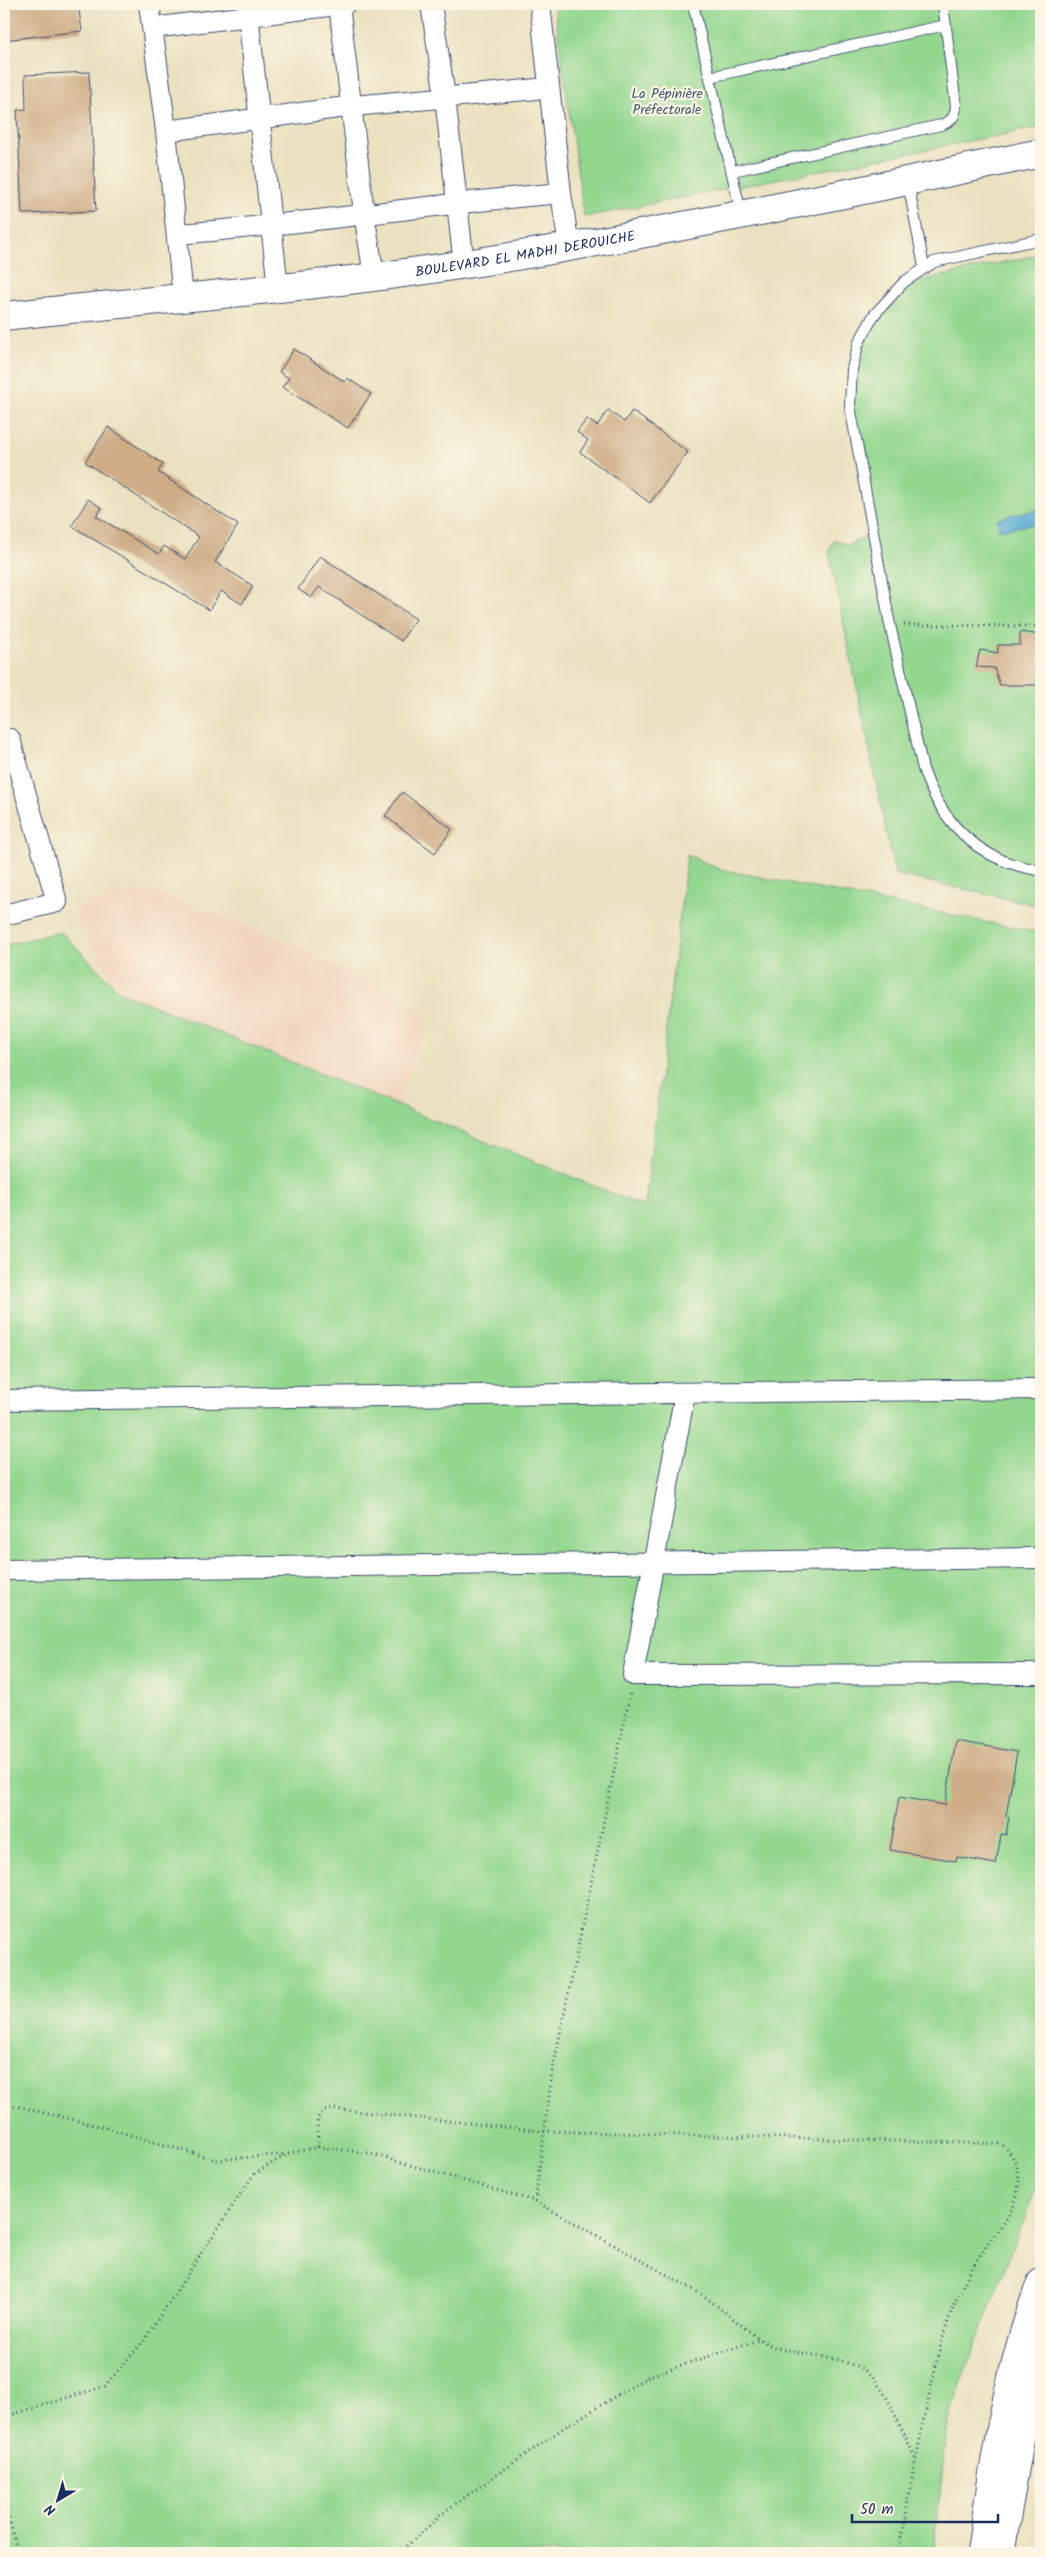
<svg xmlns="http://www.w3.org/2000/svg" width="1045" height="2557" font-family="Kalam,sans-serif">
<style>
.built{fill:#f1d5bd}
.green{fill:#93d78f;stroke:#578376}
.water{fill:#56aad2;stroke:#386c98}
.building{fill:#cdac86}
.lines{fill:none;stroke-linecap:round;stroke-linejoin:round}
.lane-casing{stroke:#3a4a6d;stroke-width:12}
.street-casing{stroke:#3a4a6d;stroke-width:22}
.secondary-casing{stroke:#3a4a6d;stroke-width:30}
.primary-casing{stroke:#3a4a6d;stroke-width:30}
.path{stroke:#3a4a6d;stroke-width:3;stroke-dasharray:1 4;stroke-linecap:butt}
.lane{stroke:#fff;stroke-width:10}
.street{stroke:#fff;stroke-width:20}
.secondary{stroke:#fff;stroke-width:28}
.primary{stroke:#fff;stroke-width:28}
.labels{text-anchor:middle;stroke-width:4.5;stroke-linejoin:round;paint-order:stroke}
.park-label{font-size:14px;fill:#39596a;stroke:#fcf5e5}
.street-label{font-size:14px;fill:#1b2f5e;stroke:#fcf5e5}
</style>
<rect width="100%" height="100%" fill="#fcf5e5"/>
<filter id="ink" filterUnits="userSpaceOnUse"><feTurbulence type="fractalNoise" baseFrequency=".02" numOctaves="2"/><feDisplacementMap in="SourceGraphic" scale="10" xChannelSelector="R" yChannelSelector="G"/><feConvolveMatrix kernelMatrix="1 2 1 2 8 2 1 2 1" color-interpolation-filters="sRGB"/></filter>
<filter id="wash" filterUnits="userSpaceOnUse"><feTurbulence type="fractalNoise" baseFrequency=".0096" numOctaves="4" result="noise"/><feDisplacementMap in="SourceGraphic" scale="20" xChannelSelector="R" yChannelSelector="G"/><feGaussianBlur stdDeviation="1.12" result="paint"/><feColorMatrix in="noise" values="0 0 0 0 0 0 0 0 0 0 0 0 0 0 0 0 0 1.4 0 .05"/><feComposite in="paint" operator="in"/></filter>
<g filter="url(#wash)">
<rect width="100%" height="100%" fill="#ebe1c0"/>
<path class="built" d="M 148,889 L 295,945 L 430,1015 L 396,1105 L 120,992 L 82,929 L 74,906 Z"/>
<path class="green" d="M 554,4 L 1041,4 L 1041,127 L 584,217 Z
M 1041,254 L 1041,906 L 895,874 L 829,552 L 834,539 L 847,545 L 870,535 L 849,398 L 866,334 L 911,283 Z
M 687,855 L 719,869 L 1041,933 L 1041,2175 L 949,2413 L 933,2553 L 4,2553 L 4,945 L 61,932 L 120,992 L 645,1207 Z"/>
<path class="water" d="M 1041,509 L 1041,523 L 999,530 L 997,520 L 1010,515 Z"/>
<g id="blocks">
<path class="building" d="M 4,4 L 78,4 L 82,31 L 4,40 Z
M 89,72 L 96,211 L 22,214 L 17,110 L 26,109 L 25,75 Z
M 294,349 L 345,382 L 347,378 L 371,394 L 348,428 L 282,387 L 289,378 L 279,372 Z
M 608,410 L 624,422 L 632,411 L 688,452 L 650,503 L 580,452 L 588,440 L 577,432 L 587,419 L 597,426 Z
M 108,427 L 163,464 L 158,472 L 238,525 L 215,562 L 253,586 L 242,604 L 221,591 L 209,610 L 72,526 L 88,499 L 102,508 L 96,516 L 159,554 L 164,546 L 185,559 L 199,537 L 85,462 Z
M 320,556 L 416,619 L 401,641 L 319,587 L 311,598 L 298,589 Z
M 1020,632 L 1041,635 L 1041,676 L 1037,676 L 1039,685 L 1000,685 L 994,668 L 976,667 L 980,650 L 998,653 L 998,645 L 1020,645 Z
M 402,792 L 452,829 L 435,853 L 385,816 Z
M 956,1741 L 1017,1752 L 1006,1816 L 1009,1817 L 1006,1835 L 1001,1834 L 996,1864 L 957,1857 L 956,1861 L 890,1850 L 899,1797 L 945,1805 Z"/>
</g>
</g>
<g filter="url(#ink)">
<use href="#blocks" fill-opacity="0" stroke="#3a4a6d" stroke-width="1"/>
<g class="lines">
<g class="lane-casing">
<path id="lane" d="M 693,4 L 741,213
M 710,77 L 946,25
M 733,171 L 941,125 C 951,121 955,118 956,106 L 943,4
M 908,182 L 924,267
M 1041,239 L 934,262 L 904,282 L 874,315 L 859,342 L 852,369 L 850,406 L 890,625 L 923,769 C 937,810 963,844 1004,861 C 1016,866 1029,868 1041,871"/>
</g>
<g class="street-casing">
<path id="street" d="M 149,4 L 166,131 L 183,297
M 247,4 L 278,288
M 339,4 L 364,213 L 374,276
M 431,4 L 445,97 L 464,265
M 540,4 L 561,193 L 569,247
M 152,28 L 345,4
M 166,131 L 353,106 L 548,88
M 177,234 C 305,224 432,204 561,193
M 4,739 L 10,739 L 57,902 L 4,915
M 685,1393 L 633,1675 L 1041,1674
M 4,1400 L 1041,1389
M 4,1570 L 1041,1558"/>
</g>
<g class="secondary-casing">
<g id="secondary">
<path id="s1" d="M 4,316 C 158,299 313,288 466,264 C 658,234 850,193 1041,153"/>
</g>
</g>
<g class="primary-casing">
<path id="primary" d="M 981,2553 C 994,2462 1008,2369 1041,2283
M 1000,2553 L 1024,2416 L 1041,2345"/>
</g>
<path class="path" d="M 904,625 L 1041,626
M 4,2108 L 16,2106 L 103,2127 L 216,2160 L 286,2154
M 318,2147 L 317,2119 L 323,2111 L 334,2109 L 543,2131 L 1001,2144 C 1018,2156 1022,2178 1016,2198 C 1011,2217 997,2231 986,2246 C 976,2261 966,2278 958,2295 C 944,2327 936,2363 929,2397 C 917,2449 908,2501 898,2553
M 535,2201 L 552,2073 L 630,1693
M 4,2417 L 105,2386 L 145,2339 L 253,2175 L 289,2153 L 318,2147 L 368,2153 L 535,2201 L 703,2295 L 759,2339 L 776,2348 L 840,2360 L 863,2369 L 874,2378 L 887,2398 L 915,2457
M 4,2499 L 18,2553
M 399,2553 L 448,2509 L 568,2425 L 649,2376 L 758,2340"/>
<use href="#lane" class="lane"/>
<use href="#street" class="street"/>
<use href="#secondary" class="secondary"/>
<use href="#primary" class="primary"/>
</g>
</g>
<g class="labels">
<g class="park-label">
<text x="667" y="98">La Pépinière<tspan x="667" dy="16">Préfectorale</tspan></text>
</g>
<g class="street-label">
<text dy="5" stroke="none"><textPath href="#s1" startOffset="525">BOULEVARD EL MADHI DEROUICHE</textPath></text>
</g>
</g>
<rect width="1045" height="2557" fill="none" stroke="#fcf5e5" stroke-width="20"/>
<g transform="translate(58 2500) rotate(218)" stroke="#fcf5e5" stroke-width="4" paint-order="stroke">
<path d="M0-4L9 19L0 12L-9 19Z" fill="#1b2f5e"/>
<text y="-8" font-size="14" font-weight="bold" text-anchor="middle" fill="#1b2f5e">N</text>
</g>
<path d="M852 2514v8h146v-8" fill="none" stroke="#1b2f5e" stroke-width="2.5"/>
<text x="860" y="2514" font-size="15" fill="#1b2f5e" stroke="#fcf5e5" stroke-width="4" paint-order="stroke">50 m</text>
</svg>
